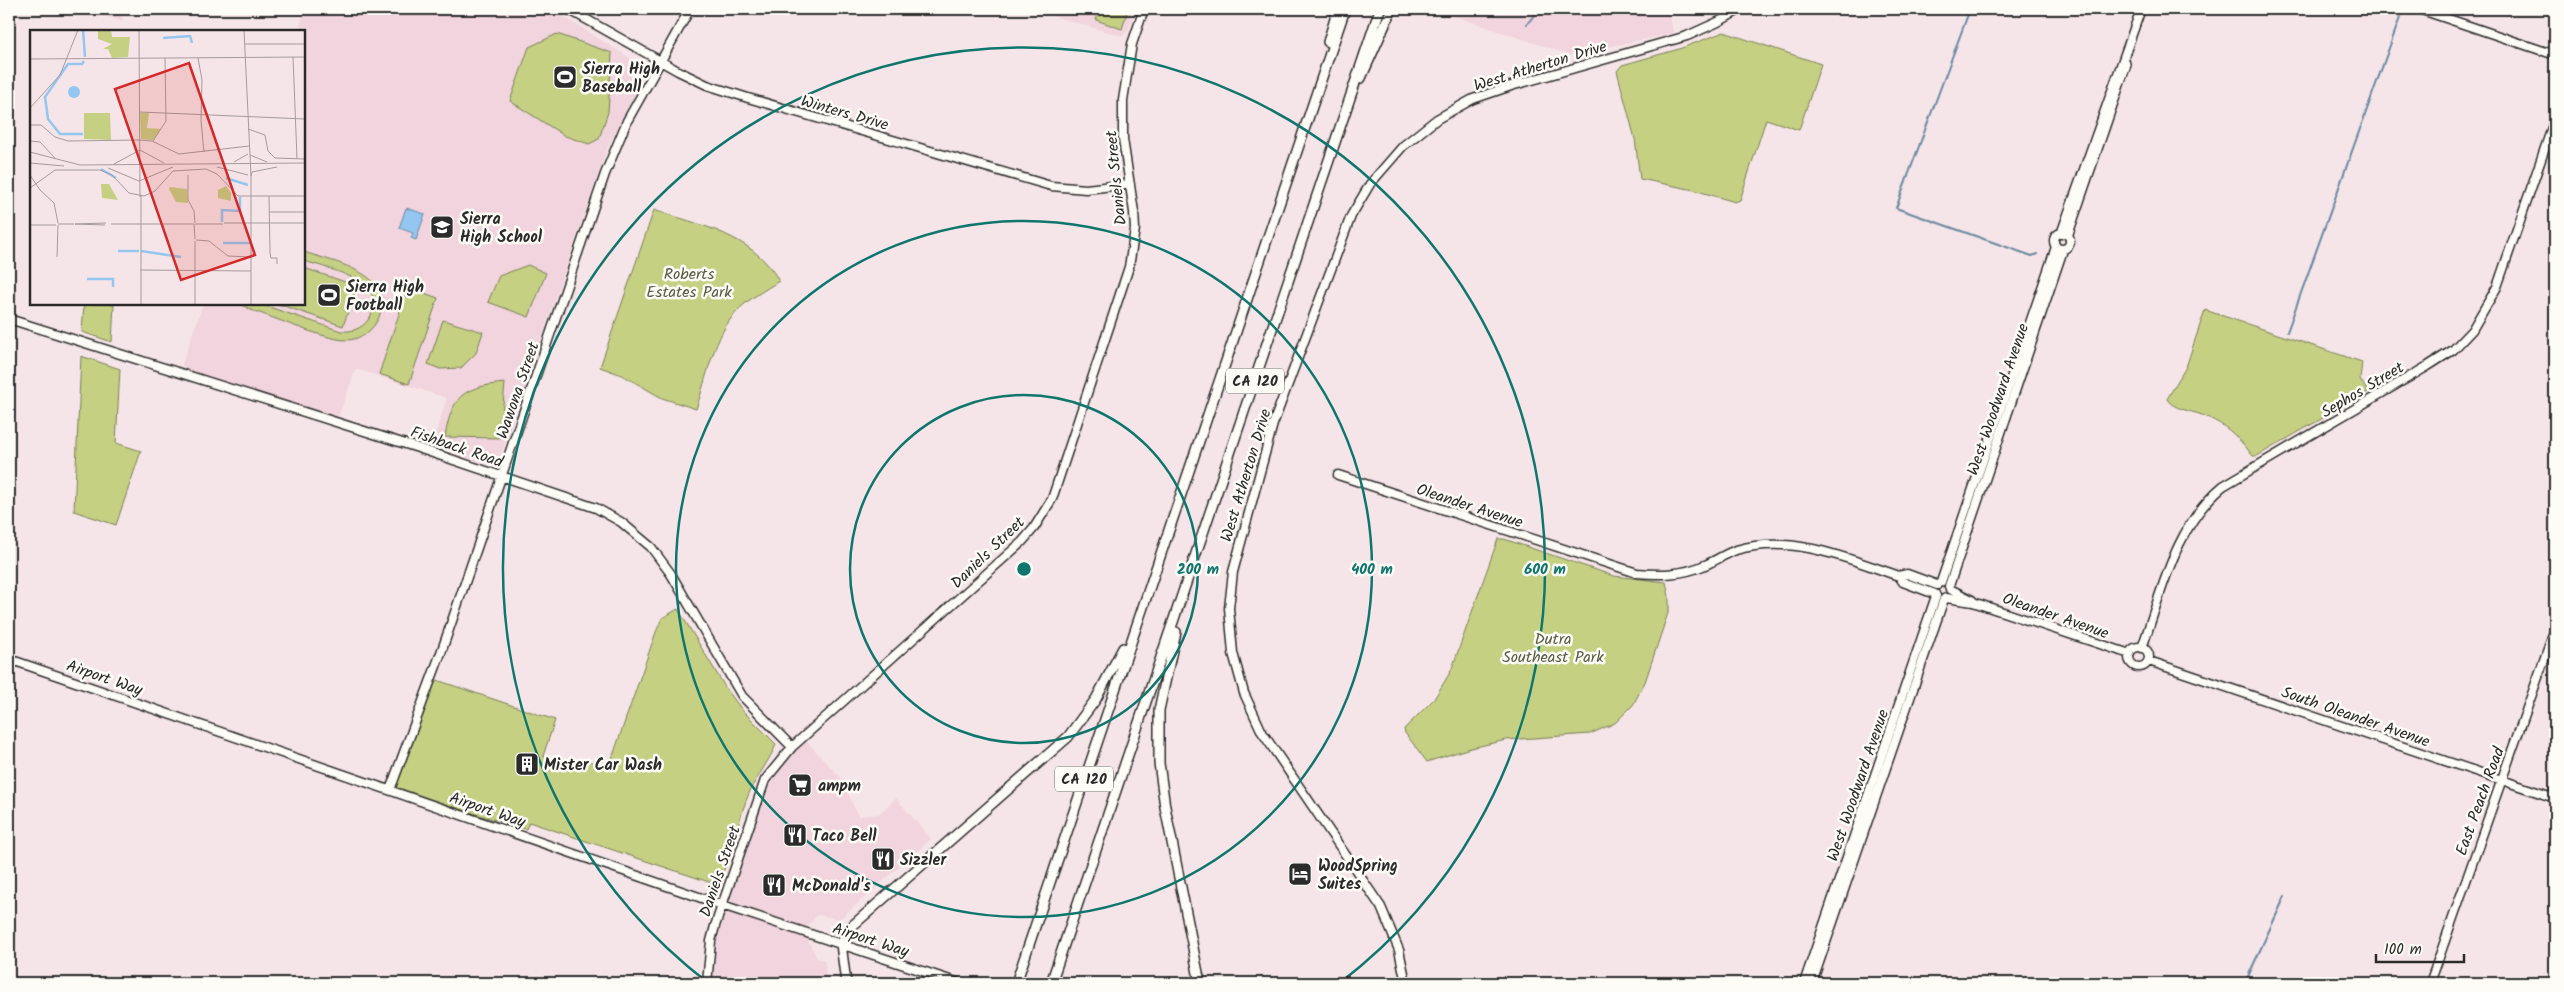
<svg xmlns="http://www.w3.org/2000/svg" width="2564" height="992" font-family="Kalam,sans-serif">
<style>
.built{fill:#f1d4dd}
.green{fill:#c5d083;stroke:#787e57}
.water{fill:#93c6f0;stroke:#6988a1}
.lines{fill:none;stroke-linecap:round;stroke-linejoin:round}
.stream{stroke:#6988a1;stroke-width:2}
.secondary-casing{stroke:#2b2b2b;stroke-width:11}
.highway-casing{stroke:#2b2b2b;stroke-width:12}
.secondary{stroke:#fdfcf7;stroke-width:8}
.highway{stroke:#fdfcf7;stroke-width:9}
.ring{fill:none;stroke:#0f766e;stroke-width:2.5}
.labels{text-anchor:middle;stroke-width:5;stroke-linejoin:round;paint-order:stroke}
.shield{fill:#fdfcf7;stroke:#6a6a68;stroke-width:1}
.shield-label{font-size:15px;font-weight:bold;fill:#2b2b2b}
.street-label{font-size:16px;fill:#2b2b2b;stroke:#fdfcf7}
.poi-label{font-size:16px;font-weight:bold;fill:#2b2b2b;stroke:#fdfcf7;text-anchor:start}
.park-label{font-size:16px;fill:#595d45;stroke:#fdfcf7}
.inset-river{fill:none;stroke:#93c6f0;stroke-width:2.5}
.inset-road{fill:none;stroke:#a59b9c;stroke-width:1}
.view{fill:#d62828;fill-opacity:0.15;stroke:#d62828;stroke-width:2.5}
.inset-edge{fill:none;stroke:#2b2b2b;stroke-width:2.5}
.centre{fill:#0f766e;stroke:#fdfcf7;stroke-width:2.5}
.ring-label{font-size:15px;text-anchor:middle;font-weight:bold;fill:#0f766e;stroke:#fdfcf7;stroke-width:5;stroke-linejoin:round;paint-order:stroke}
</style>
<rect width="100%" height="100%" fill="#f6e5e8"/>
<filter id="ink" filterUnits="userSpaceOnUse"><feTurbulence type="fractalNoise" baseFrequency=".02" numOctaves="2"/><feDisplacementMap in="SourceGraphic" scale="10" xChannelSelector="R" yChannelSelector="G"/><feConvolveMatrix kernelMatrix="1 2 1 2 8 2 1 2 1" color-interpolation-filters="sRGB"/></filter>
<g filter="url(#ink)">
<path class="built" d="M 81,9 L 123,9 L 122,21 Z
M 304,9 L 544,9 L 564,17 L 640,64 L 645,72 L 606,151 L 499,461 L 494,466 L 431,447 L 447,398 L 356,369 L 338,417 L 185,369 L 182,364 L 203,304 L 304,304 L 304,31 L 299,31 Z
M 1029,9 L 1135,9 L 1128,31 L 1122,36 Z
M 1433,9 L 1667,9 L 1674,33 L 1570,55 Z
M 805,740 L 842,779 L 858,816 L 879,814 L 896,798 L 931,839 L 840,919 L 817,915 L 805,929 L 726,904 L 769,788 L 782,765 Z
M 725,911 L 804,933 L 817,958 L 824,960 L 828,983 L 711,983 L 716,942 Z"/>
<path class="green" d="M 1100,9 L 1128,9 L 1122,29 L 1096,20 Z
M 1724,32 L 1821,64 L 1799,130 L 1766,119 L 1740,200 L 1735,202 L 1694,190 L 1640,179 L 1635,139 L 1617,71 L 1622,65 L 1679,49 Z
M 557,34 L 612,53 L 608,112 L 599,139 L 589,144 L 565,136 L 510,101 L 529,47 Z
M 654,210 C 700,225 754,235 779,281 C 765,290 750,298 738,310 C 714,335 707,377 696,409 L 662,398 L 622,375 L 600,367 Z
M 304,252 C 333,262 402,274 377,321 C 371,332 359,340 346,340 C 326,340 273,317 251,310 L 241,304 L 260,304 L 341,331 C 352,332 361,329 368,320 C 395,282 326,268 304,261 Z
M 528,265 L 546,273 L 529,317 L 488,302 L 499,276 Z
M 304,268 L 357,286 L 343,326 L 278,304 L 304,304 Z
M 408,287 L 438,298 L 409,384 L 379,374 Z
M 84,304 L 114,304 L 112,342 L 82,332 Z
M 2205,310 L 2362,362 L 2360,379 L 2368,392 L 2257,456 L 2253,456 C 2237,436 2227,425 2202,415 C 2192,411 2172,409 2167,399 L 2186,367 Z
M 443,320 L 483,332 L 476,353 L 461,368 L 440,369 L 428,364 Z
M 81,356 L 120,369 L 116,443 L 141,451 L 116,525 L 74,511 Z
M 505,383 L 500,438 L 445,437 C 452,395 463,387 505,383 Z
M 1498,539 L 1504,539 L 1614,576 L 1666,582 L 1669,597 L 1669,610 L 1645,682 L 1633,705 L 1615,723 L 1590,734 L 1506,740 L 1467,749 L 1427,762 L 1405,733 L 1404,729 L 1434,699 L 1451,671 Z
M 678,609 L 725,687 L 742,710 L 776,744 C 774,753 755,780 750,791 C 737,820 734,853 719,880 L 709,882 L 529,822 L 526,829 L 439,803 L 395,787 L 434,679 L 555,720 L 543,756 C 558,762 573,777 585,760 L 609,767 L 656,632 L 662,618 Z"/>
<path class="water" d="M 406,208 L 425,214 L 416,240 L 411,238 L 413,233 L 399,228 Z"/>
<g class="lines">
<path class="stream" d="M 1970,9 L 1896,208 L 2032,256 L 2037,254
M 1527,24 L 1539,9
M 2287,332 L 2402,12
M 2245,983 L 2285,896"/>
<g class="secondary-casing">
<path id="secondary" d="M 568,9 L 678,71 L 707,85 L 748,98 L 1051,186 L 1086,189 L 1130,184
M 2419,9 L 2555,55
M2054 241a8 8 0 1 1 16 0a8 8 0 1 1-16 0Z
M 2061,234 L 2141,9
M 2068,235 L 2126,66 L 2124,58
M 9,319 L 415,447 L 596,508 L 621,522 L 651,547 L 671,574 L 742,696 L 792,747
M 1338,475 L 1637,573 C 1660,575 1683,575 1705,565 C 1715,561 1725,554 1736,550 C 1793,534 1846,558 1899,576 L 1907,574 L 1937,585
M 1899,576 L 1903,582 L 1935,594
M 1941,582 L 2056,247
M 1949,586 L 2063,250
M 1950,589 L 1972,600
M 1946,598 L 1973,602 L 2130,654
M2129 657a10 10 0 1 1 20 0a10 10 0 1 1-20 0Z
M 2142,648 C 2162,591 2175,526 2223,486 L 2428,366 L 2453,350 L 2472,330 L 2497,287 L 2555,119
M 9,659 L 722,905 L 959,983
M 2149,661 L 2555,798
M 390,790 L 442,650 L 605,174 L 627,121 L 690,9
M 707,983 L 711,941 L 715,926 L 765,780 L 792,747 L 1022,542 L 1034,528 L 1052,499 L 1129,267 L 1135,229 L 1134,212 L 1123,139 L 1123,100 L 1132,44 L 1144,9
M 1406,983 L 1399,950 L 1381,907 L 1262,732 L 1244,693 L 1233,653 L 1229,608 L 1233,572 L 1273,424 L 1351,216 L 1370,184 L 1403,146 L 1437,119 L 1473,99 L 1511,86 L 1687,36 L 1718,22 L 1741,9
M 1804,983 L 1936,596
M 1812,983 L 1944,599
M 2430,983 L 2555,629"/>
</g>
<g class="highway-casing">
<path id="highway" d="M 1328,42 L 1338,9
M 1361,78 L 1392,9
M 1176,632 L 1159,710 L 1159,763 L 1165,807 L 1200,983
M 846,983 L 841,944 L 851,927 L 1068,737 L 1096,699 L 1123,648
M 1016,983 L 1345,9
M 1051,983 L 1380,9"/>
</g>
<use href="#secondary" class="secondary"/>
<use href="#highway" class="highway"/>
</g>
</g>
<g class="ring">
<circle cx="1024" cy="569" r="174"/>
<circle cx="1024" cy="569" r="348"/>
<path d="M707 982A521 521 0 1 1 1341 982"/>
</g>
<defs>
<g id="stadium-square" transform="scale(1.25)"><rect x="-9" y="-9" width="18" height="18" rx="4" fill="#2b2b2b" stroke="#fdfcf7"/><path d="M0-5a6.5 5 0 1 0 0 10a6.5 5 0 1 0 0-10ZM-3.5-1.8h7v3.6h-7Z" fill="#fff"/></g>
<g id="school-square" transform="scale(1.25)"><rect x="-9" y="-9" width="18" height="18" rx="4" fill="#2b2b2b" stroke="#fdfcf7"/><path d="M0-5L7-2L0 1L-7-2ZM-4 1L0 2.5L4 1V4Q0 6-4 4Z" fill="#fff"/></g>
<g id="building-square" transform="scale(1.25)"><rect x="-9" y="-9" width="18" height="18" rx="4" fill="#2b2b2b" stroke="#fdfcf7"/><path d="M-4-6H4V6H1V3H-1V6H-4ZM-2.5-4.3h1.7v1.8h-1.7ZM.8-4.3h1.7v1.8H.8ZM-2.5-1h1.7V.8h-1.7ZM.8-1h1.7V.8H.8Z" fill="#fff"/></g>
<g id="supermarket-square" transform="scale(1.25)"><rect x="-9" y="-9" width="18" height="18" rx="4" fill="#2b2b2b" stroke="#fdfcf7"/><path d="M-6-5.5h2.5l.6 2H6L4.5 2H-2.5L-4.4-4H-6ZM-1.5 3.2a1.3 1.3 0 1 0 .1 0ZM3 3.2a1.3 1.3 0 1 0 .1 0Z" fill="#fff"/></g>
<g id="restaurant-square" transform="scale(1.25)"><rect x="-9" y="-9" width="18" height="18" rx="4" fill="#2b2b2b" stroke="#fdfcf7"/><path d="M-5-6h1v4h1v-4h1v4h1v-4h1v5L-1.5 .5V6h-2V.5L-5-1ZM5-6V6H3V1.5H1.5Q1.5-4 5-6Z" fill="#fff"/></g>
<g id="hotel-square" transform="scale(1.25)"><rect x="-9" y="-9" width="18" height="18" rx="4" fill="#2b2b2b" stroke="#fdfcf7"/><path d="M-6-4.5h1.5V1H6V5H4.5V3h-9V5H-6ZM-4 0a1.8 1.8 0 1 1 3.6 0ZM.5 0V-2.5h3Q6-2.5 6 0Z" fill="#fff"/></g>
</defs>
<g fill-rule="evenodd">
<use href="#stadium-square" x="565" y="77"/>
<use href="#school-square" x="442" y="227"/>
<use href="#stadium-square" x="329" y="295"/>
<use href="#building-square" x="527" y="764"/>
<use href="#supermarket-square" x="800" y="785"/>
<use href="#restaurant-square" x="795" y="835"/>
<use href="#restaurant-square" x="883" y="859"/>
<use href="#hotel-square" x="1300" y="874"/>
<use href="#restaurant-square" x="774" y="885"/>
</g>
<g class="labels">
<g class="shield">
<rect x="1226" y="368.5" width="58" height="25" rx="4"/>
<rect x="1055" y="766.5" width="58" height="25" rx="4"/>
</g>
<g class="shield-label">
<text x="1255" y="386">CA 120</text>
<text x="1084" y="784">CA 120</text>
</g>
<g class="street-label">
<text transform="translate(1540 65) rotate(-17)" y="6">West Atherton Drive</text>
<text transform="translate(845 112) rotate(16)" y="6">Winters Drive</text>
<text transform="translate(1115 178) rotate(-96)" y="6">Daniels Street</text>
<text transform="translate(2362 389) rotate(-31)" y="6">Sephos Street</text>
<text transform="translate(517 390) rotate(-71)" y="6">Wawona Street</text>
<text transform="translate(1997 399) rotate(-71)" y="6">West Woodward Avenue</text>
<text transform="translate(457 446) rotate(19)" y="6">Fishback Road</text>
<text transform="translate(1245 475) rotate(-73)" y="6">West Atherton Drive</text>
<text transform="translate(1470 505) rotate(18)" y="6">Oleander Avenue</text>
<text transform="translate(987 552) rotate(-44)" y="6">Daniels Street</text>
<text transform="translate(2056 615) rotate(19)" y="6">Oleander Avenue</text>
<text transform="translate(105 677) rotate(19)" y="6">Airport Way</text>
<text transform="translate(2356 716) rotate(19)" y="6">South Oleander Avenue</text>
<text transform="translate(1857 785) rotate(-71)" y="6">West Woodward Avenue</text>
<text transform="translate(2479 801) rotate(-70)" y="6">East Peach Road</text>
<text transform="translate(488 809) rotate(19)" y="6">Airport Way</text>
<text transform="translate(719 871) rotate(-71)" y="6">Daniels Street</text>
<text transform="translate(871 939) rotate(18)" y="6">Airport Way</text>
</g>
<g class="poi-label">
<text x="582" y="74">Sierra High<tspan x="582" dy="18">Baseball</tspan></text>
<text x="460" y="224">Sierra<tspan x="460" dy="18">High School</tspan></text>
<text x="346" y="292">Sierra High<tspan x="346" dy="18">Football</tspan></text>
<text x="544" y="770">Mister Car Wash</text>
<text x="818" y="791">ampm</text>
<text x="812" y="841">Taco Bell</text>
<text x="900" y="865">Sizzler</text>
<text x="1318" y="871">WoodSpring<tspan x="1318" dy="18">Suites</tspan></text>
<text x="792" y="891">McDonald's</text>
</g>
<g class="park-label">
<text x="689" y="279">Roberts<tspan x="689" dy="18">Estates Park</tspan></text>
<text x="1553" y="644">Dutra<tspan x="1553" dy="18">Southeast Park</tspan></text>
</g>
</g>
<g transform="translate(30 30)">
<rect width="275" height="275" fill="#f6e5e8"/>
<path d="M 68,0 L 81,0 L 82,7 L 100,7 L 98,27 L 82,28 L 78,19 L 73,19 L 82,14 L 68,9 ZM 54,83 L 80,83 L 81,110 L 54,109 ZM 110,83 L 119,83 L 117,98 L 131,99 L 123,110 L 111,109 ZM 71,154 L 79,154 L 88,170 L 72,168 ZM 196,156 L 201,163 L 201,171 L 188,168 L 188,160 ZM 140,157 L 157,159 L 158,173 L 146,172 L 139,159 Z" fill="#c5d083"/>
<path d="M38 62a6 6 0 1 1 12 0a6 6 0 1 1-12 0Z" fill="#93c6f0"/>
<path class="inset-river" d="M 53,0 L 55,27M 133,8 L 160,6 L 162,13M 53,104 L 30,104 L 18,89 L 15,67 L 38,34 L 52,34 L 54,31M 71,139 L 86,148M 196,148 L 218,155M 192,192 L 192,180 L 210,181 L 210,167M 193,213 L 220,213M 88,221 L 109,221M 111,221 L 151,227M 57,249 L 83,249 L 83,257"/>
<path class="inset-road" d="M 109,0 L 110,167M 214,0 L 221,146 L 221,275M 215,14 L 275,14M 263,27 L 267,129M 168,28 L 172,50 L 171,91 L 174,122M 0,29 L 275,27M 0,78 L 30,45 L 48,0M 110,82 L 275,89M 0,95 L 11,95 L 25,107 L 38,111 L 110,110M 218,99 L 235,105 L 238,121 L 245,128 L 275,129M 110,110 L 122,111 L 149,124 L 219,116M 0,111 L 10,112 L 25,128M 123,111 L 136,91 L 135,28M 0,122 L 50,135 L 275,133M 220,125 L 237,132M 204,132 L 218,124M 0,133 L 34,136M 84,134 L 110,120 L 134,133M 187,137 L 218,145M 78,138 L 109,151 L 143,137M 0,145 L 10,160 L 24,173 L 28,193M 158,145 L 158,170 L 164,181 L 165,193M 221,146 L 222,142 L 247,137M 0,158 L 25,140 L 70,140 L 82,145 L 99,163 L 114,166 L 125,161 L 143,141 L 176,139 L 187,144 L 208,166 L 275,166M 239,166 L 240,223 L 241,228 L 247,228 L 247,234M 239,182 L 275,182M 194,193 L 275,193M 28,194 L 44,194M 81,194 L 164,194M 164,194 L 165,209M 165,194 L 193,194M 0,195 L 26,195M 75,195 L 45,194 L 76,193M 166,210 L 179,211 L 198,226 L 221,227M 165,211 L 165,275M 27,227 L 28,195M 110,240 L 221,241M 111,275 L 111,165"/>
<path class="view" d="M 159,33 L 225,225 L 151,250 L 85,59 Z"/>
<rect width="275" height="275" class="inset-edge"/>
</g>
<circle cx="1024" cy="569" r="8" class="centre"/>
<g class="ring-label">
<text x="1198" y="574">200 m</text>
<text x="1372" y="574">400 m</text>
<text x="1545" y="574">600 m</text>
</g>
<rect width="2564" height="992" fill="none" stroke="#fdfcf7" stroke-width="30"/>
<rect x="15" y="15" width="2534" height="962" fill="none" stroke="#2b2b2b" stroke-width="2" filter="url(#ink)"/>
<path d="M2376 954v8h88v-8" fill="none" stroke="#2b2b2b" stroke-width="2.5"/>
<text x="2384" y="954" font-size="15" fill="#2b2b2b" stroke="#fdfcf7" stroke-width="4" paint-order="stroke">100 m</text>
</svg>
